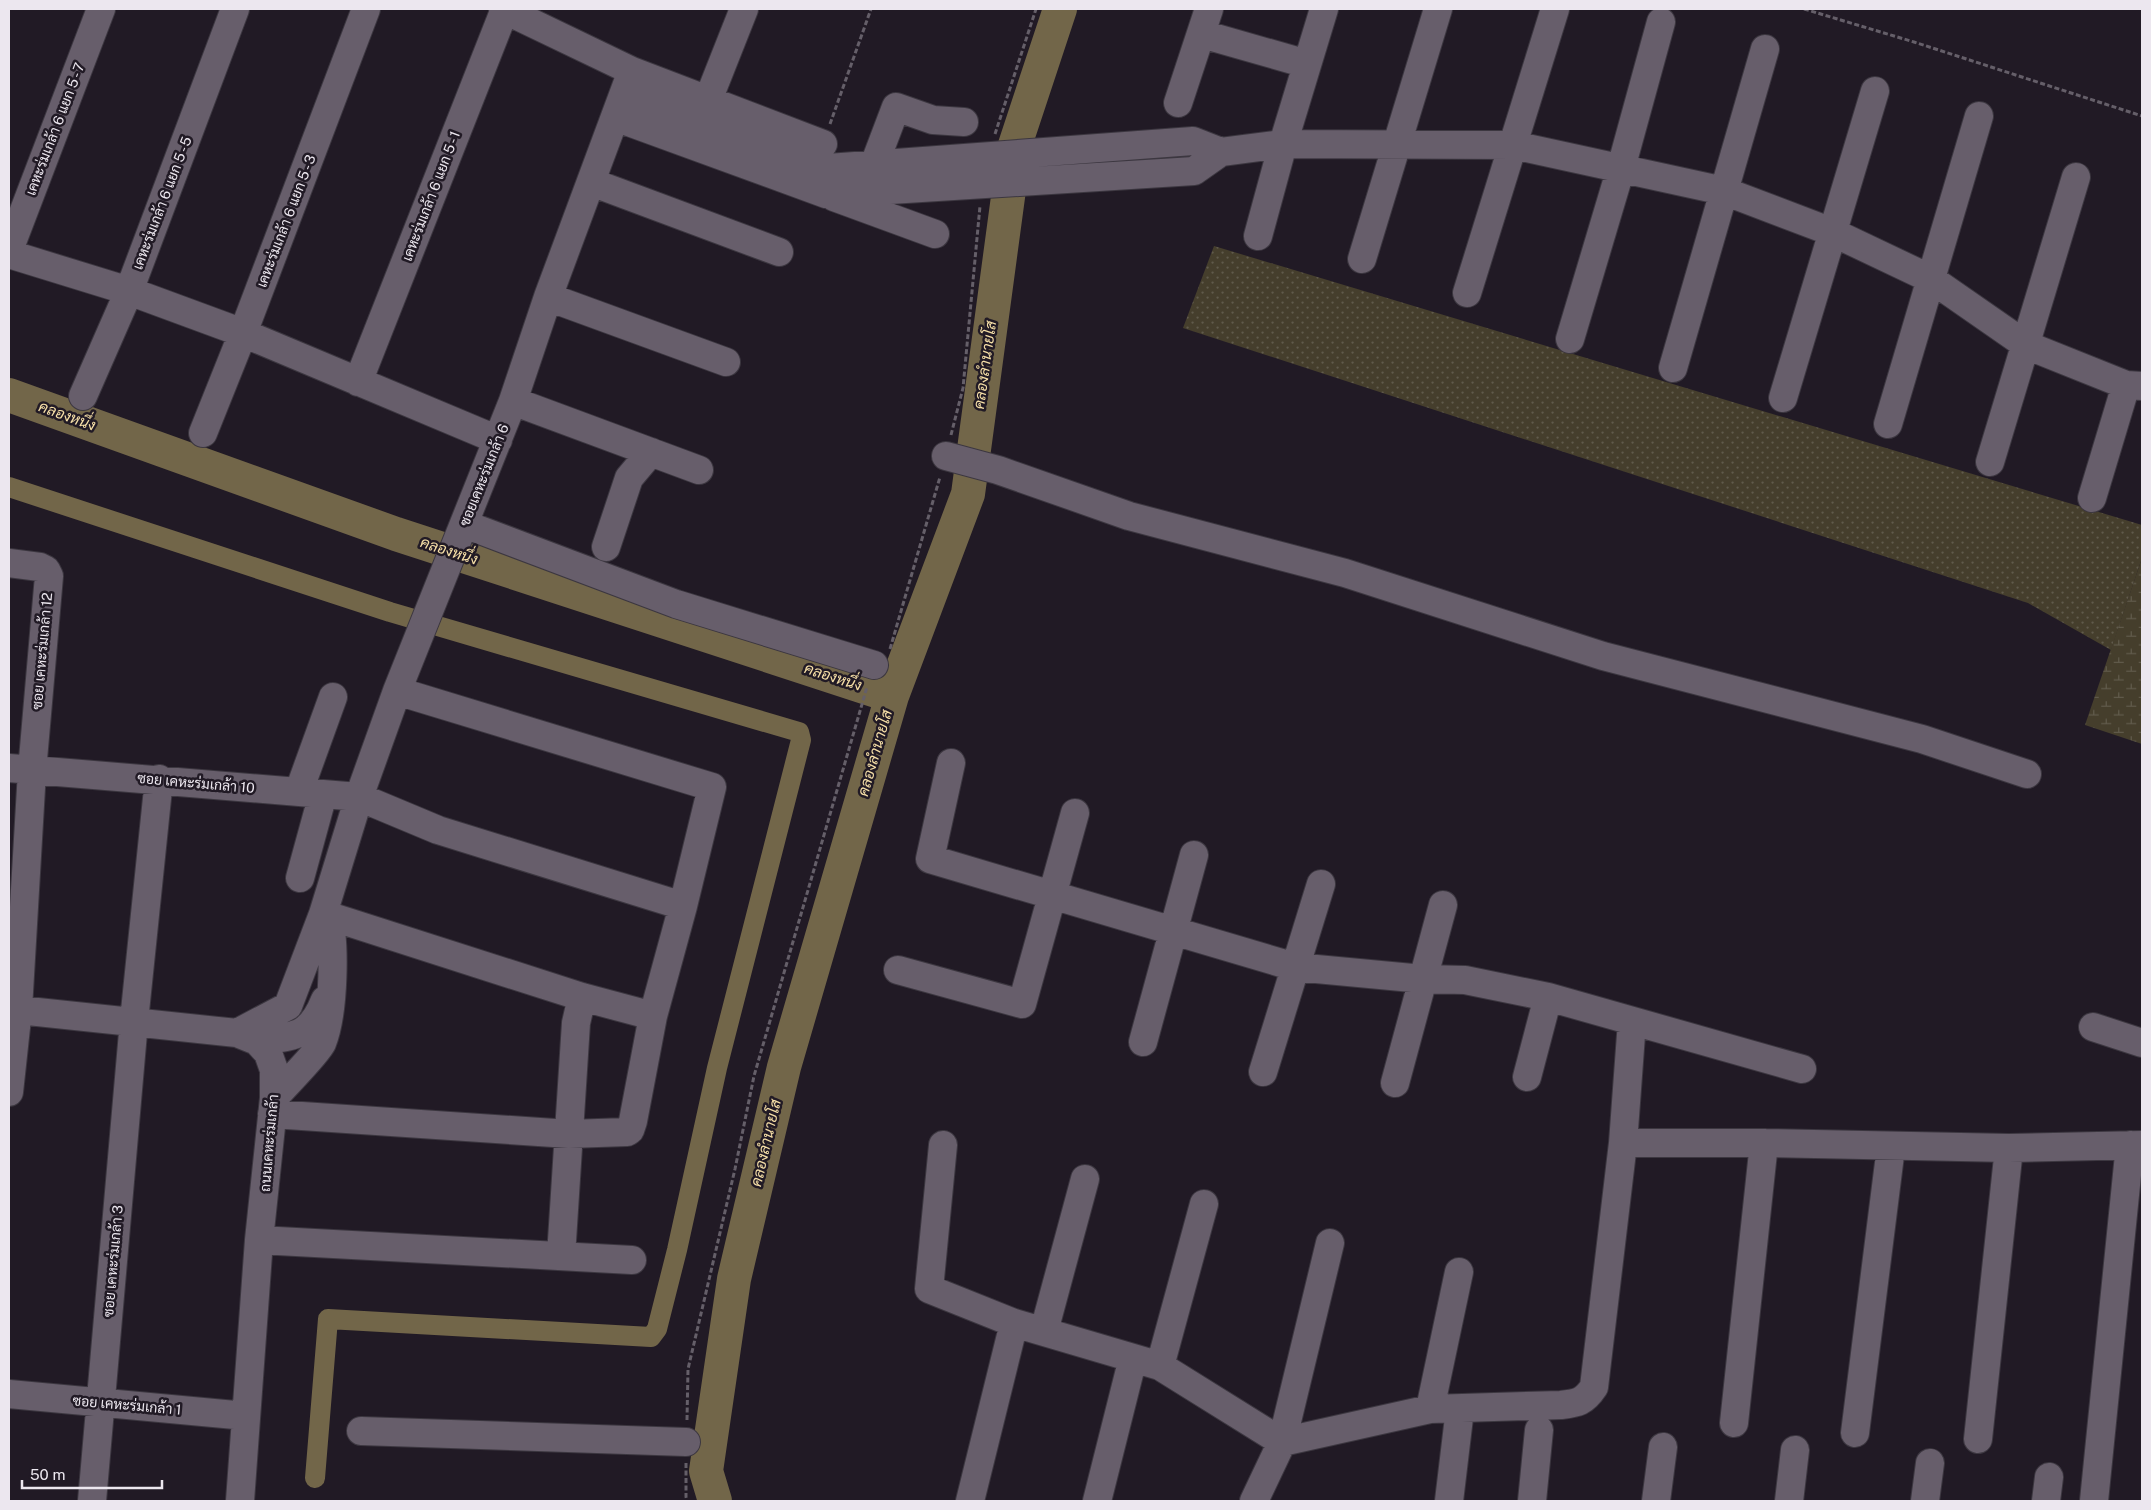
<svg xmlns="http://www.w3.org/2000/svg" width="2151" height="1510" font-family="'Public Sans',Sarabun,sans-serif">
<style>
.grass{fill:url(#grass-dots)}
.wetland{fill:url(#wetland-marsh)}
.lines{fill:none;stroke-linecap:round;stroke-linejoin:round}
.canal{stroke:#726649;stroke-width:20}
.river{stroke:#726649;stroke-width:34}
.minor-casing{stroke:#3c3740;stroke-width:30}
.path{stroke:#655f69;stroke-width:3;stroke-dasharray:5 2.5;stroke-linecap:butt}
.minor{stroke:#675e6b;stroke-width:28}
.labels{text-anchor:middle;stroke-width:5;stroke-linejoin:round;paint-order:stroke}
.street-label{font-size:14px;fill:#ece7ef;stroke:#211a25}
.water-label{font-size:15px;font-style:italic;fill:#f7e0a8;stroke:#211a25}
</style>
<defs>
<pattern id="grass-dots" width="8" height="8" patternUnits="userSpaceOnUse" patternTransform="scale(1.25)"><rect width="8" height="8" fill="#453e2c"/><path d="M2 2h.1M6 6h.1" fill="none" stroke="#605a4b" stroke-width="1.8" stroke-linecap="round"/></pattern>
<pattern id="wetland-marsh" width="20" height="14" patternUnits="userSpaceOnUse" patternTransform="scale(1.25)"><rect width="20" height="14" fill="#453e2c"/><path d="M1 5h8M5 5V1M11 12h8M15 12V8" fill="none" stroke="#605a4b"/></pattern>
</defs>
<rect width="100%" height="100%" fill="#211a25"/>
<path class="grass" d="M 1214,246 L 2142,525 L 2142,558 L 2111,650 L 2028,603 L 1183,328 Z"/>
<path class="wetland" d="M 2142,558 L 2142,744 L 2085,725 Z"/>
<g class="lines">
<path class="canal" d="M 9,487 L 390,612 L 799,732 L 801,740 L 717,1068 L 677,1250 L 657,1329 L 651,1337 L 328,1319 L 315,1478"/>
<path class="river" d="M 9,395 L 396,534 L 892,696
M 715,1501 L 706,1471 L 734,1279 L 784,1067 L 892,696 L 968,494 L 1015,145 L 1060,9"/>
<g class="minor-casing">
<path id="minor" d="M 503,9 L 632,71 L 823,144
M 1202,34 L 1307,64
M 625,92 L 828,168 L 1193,141 L 1221,152
M 708,100 L 744,9
M 1178,103 L 1209,9
M 615,117 L 826,194 L 1194,171 L 1221,152 L 1283,144 L 1513,145 L 1724,191 L 1832,232 L 1931,279 L 2026,345 L 2126,385 L 2142,386
M 874,165 L 896,107 L 933,120 L 964,122
M 591,182 L 779,252
M 834,197 L 935,234
M 1258,236 L 1283,144 L 1324,9
M 9,250 L 101,9
M 9,254 L 129,291 L 243,333 L 498,440
M 1362,259 L 1438,9
M 1467,293 L 1555,9
M 548,297 L 726,362
M 1570,339 L 1621,168 L 1661,22
M 1673,368 L 1765,49
M 358,382 L 505,9
M 83,396 L 129,291 L 235,9
M 1783,398 L 1875,91
M 513,401 L 699,470
M 1888,424 L 1979,116
M 203,433 L 243,333 L 366,9
M 946,456 L 998,470 L 1129,516 L 1345,573 L 1603,656 L 1922,739 L 2027,774
M 1990,462 L 2076,177
M 2092,498 L 2126,385
M 464,524 L 676,604 L 874,665
M 606,547 L 629,478 L 651,452
M 9,563 L 40,567 L 46,570 L 49,576 L 32,771 L 18,1009 L 9,1092
M 951,763 L 930,859 L 1295,967 L 1423,979 L 1465,980 L 1548,997 L 1802,1069
M 9,768 L 359,797 L 438,830 L 683,906
M 299,791 L 333,697
M 300,878 L 323,794
M 323,914 L 582,997 L 653,1016 L 683,906 L 712,787 L 397,691
M 898,970 L 1022,1004 L 1075,813
M 9,1009 L 237,1033 L 257,1041 L 268,1053 L 274,1070 L 274,1098 L 259,1240 L 240,1501
M 2093,1027 L 2142,1043
M 237,1033 L 288,1006 L 323,914 L 359,797 L 397,691 L 513,401 L 548,297 L 632,71
M 257,1041 C 294,1036 310,1038 325,1000
M 1143,1042 L 1194,855
M 1263,1072 L 1321,884
M 1527,1077 L 1548,997
M 1395,1083 L 1443,905
M 274,1098 C 284,1086 317,1054 322,1043 C 334,1013 336,941 327,910
M 272,1114 L 569,1134 L 627,1132 L 630,1130 L 633,1121 L 653,1016
M 1623,1143 L 1632,1021
M 943,1145 L 929,1289 L 1014,1323 L 1160,1366 L 1282,1442 L 1330,1243
M 259,1240 L 632,1260
M 561,1256 L 576,1023 L 582,997
M 1044,1331 L 1085,1179
M 1160,1366 L 1204,1204
M 9,1394 L 246,1416
M 1430,1409 L 1459,1272
M 1734,1423 L 1764,1143
M 361,1431 L 686,1442
M 1855,1433 L 1891,1147
M 1978,1439 L 2009,1148
M 92,1501 L 134,1021 L 159,779
M 970,1501 L 1014,1323
M 1097,1501 L 1133,1358
M 1254,1501 L 1282,1442 L 1430,1409 L 1561,1405 C 1578,1403 1584,1402 1594,1387 L 1623,1143 L 1764,1143 L 2009,1148 L 2142,1145
M 1449,1501 L 1460,1409
M 1532,1501 L 1539,1430
M 1656,1501 L 1663,1447
M 1789,1501 L 1795,1450
M 1925,1501 L 1930,1463
M 2046,1501 L 2049,1477
M 2094,1501 L 2130,1145"/>
</g>
<path class="path" d="M 1804,9 L 1914,42 L 2142,116
M 830,124 L 871,9
M 995,134 L 1036,9
M 951,435 L 963,388 L 980,206
M 890,649 L 940,477
M 687,1420 L 688,1369 L 735,1169 L 754,1076 L 867,687
M 686,1463 L 686,1497 L 687,1501"/>
<use href="#minor" class="minor"/>
</g>
<g class="labels">
<g class="street-label">
<text transform="translate(55 129) rotate(-69)" y="5">เคหะร่มเกล้า 6 แยก 5 - 7</text>
<text transform="translate(431 196) rotate(-69)" y="5">เคหะร่มเกล้า 6 แยก 5 - 1</text>
<text transform="translate(162 203) rotate(-69)" y="5">เคหะร่มเกล้า 6 แยก 5 - 5</text>
<text transform="translate(286 221) rotate(-69)" y="5">เคหะร่มเกล้า 6 แยก 5 - 3</text>
<text transform="translate(484 475) rotate(-68)" y="5">ซอยเคหะร่มเกล้า 6</text>
<text transform="translate(42 651) rotate(-85)" y="5">ซอย เคหะร่มเกล้า 12</text>
<text transform="translate(196 783) rotate(5)" y="5">ซอย เคหะร่มเกล้า 10</text>
<text transform="translate(269 1143) rotate(-85)" y="5">ถนนเคหะร่มเกล้า</text>
<text transform="translate(113 1261) rotate(-85)" y="5">ซอย เคหะร่มเกล้า 3</text>
<text transform="translate(127 1405) rotate(5)" y="5">ซอย เคหะร่มเกล้า 1</text>
</g>
<g class="water-label">
<text transform="translate(985 365) rotate(-82)" y="5">คลองลำนายโส</text>
<text transform="translate(67 416) rotate(20)" y="5">คลองหนึ่ง</text>
<text transform="translate(449 551) rotate(18)" y="5">คลองหนึ่ง</text>
<text transform="translate(833 677) rotate(18)" y="5">คลองหนึ่ง</text>
<text transform="translate(875 753) rotate(-74)" y="5">คลองลำนายโส</text>
<text transform="translate(766 1143) rotate(-77)" y="5">คลองลำนายโส</text>
</g>
</g>
<rect width="2151" height="1510" fill="none" stroke="#ece7ef" stroke-width="20"/>
<path d="M22 1480v8h140v-8" fill="none" stroke="#ece7ef" stroke-width="2.5"/>
<text x="30" y="1480" font-size="15" fill="#ece7ef" stroke="#211a25" stroke-width="4" paint-order="stroke">50 m</text>
</svg>
